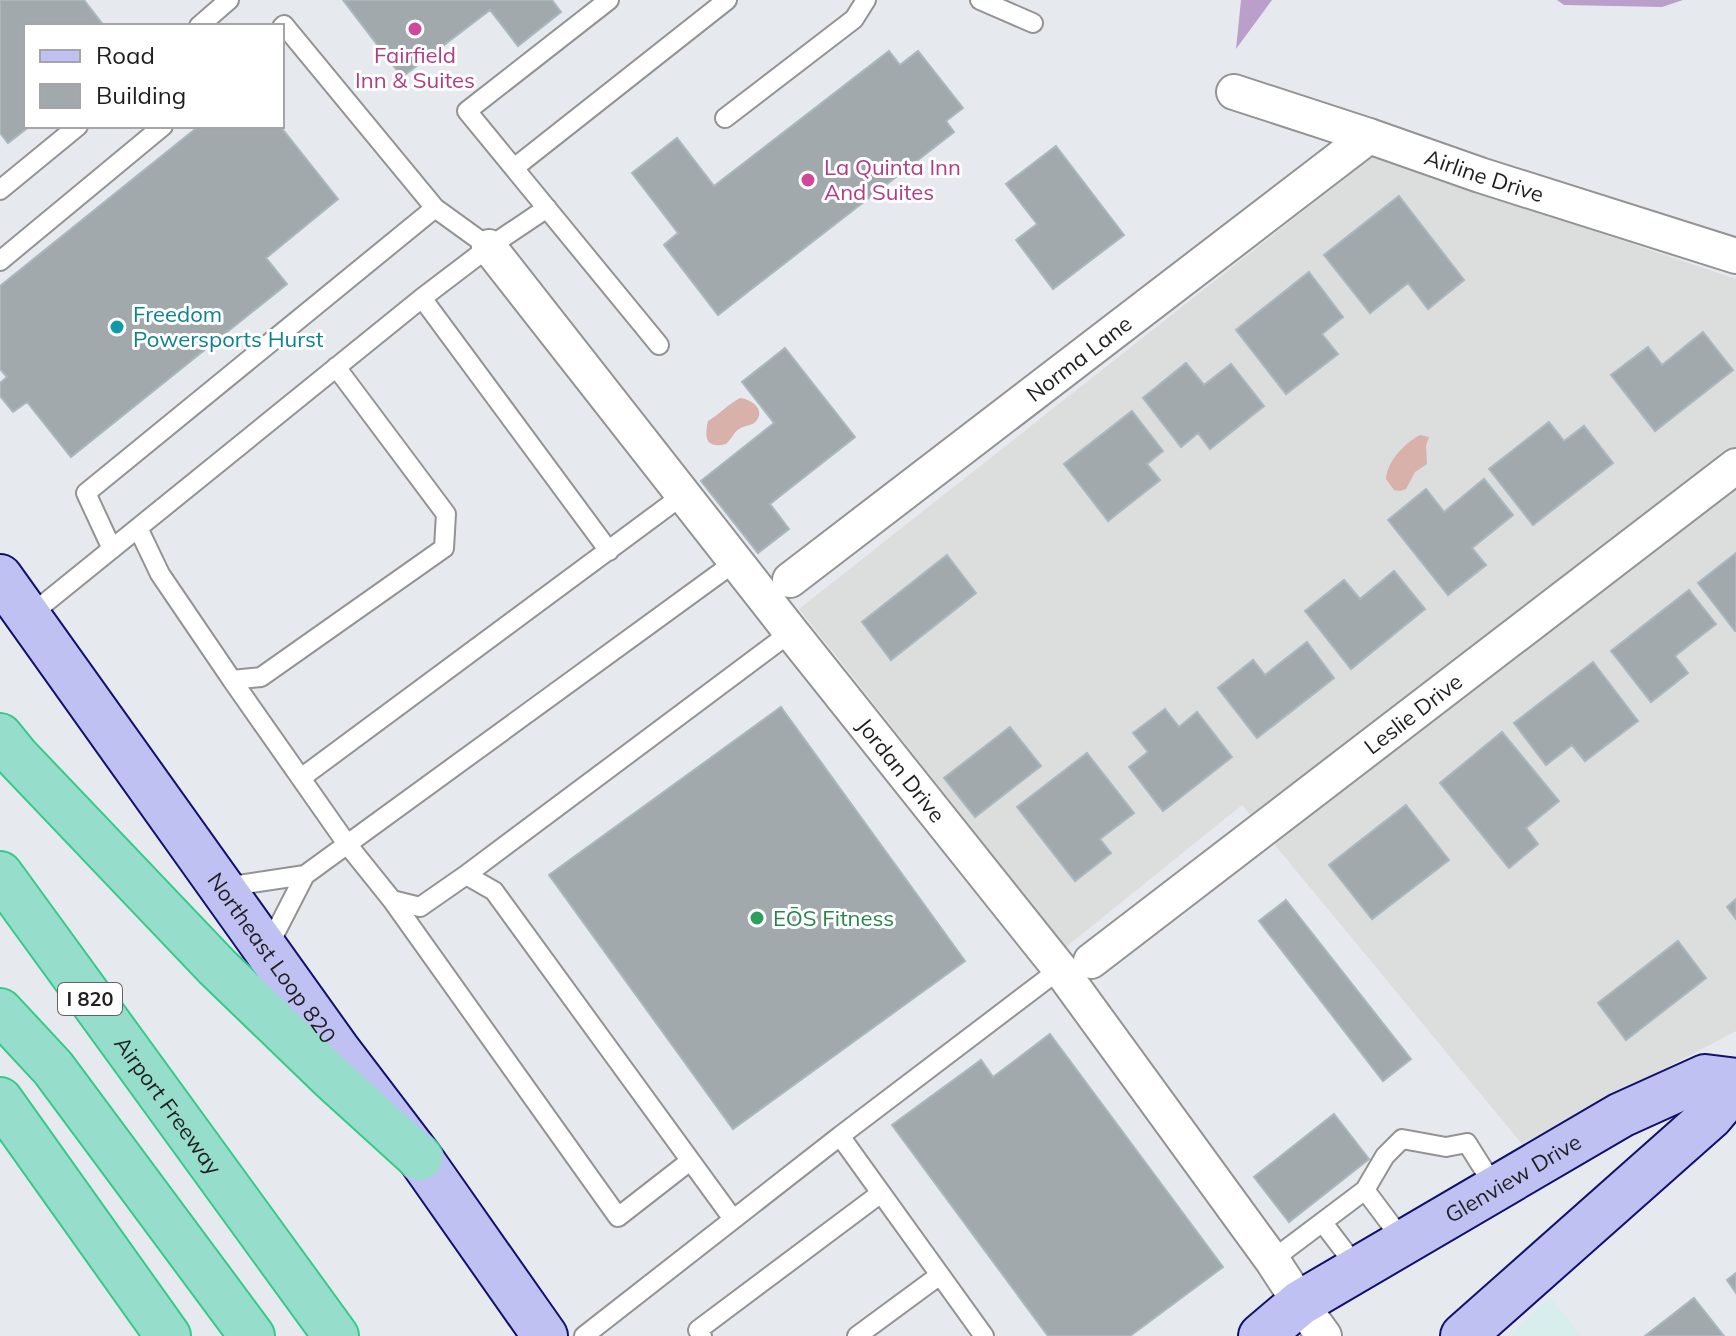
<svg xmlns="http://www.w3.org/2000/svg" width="1736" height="1336" font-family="Mulish,sans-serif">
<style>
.residential{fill:#dcdddd}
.commercial{fill:#d7eeed}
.forest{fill:#ba9fca}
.water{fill:#d8b1ab}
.building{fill:#a2a9ad;stroke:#aab7bf;stroke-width:2}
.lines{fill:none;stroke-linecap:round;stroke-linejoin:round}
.lane-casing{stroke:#939393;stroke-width:22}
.street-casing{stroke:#939393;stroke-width:38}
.secondary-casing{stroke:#12106c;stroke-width:48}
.highway-casing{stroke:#36c98b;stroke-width:48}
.lane{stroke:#fff;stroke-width:18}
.street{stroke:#fff;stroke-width:34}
.secondary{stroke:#bfc1f3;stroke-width:44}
.highway{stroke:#96decb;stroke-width:44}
.hotel-dot{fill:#d1479c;stroke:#fff;stroke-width:3}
.culture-dot{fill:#0f9aa8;stroke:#fff;stroke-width:3}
.leisure-dot{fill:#2e9e5b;stroke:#fff;stroke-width:3}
.labels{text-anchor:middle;stroke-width:6;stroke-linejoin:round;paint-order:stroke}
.shield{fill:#fff;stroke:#626262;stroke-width:2}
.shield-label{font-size:20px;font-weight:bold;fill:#1f1f1f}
.hotel-label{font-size:22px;fill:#b23c85;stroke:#fff}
.street-label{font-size:22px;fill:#1f1f1f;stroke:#fff}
.culture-label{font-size:22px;fill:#0d838f;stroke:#fff;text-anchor:start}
.leisure-label{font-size:22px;fill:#27864d;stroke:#fff;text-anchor:start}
</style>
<rect width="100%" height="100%" fill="#e6eaef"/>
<path class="residential" d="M 1373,156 L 1736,279 L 1736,1031 L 1522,1144 L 1242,805 L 1066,947 L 799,609 Z"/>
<path class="commercial" d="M 1550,1296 L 1581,1336 L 1509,1336 Z"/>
<path class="forest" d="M 1241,0 L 1272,0 L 1236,49 Z
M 1557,0 L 1683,0 L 1662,7 L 1564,5 Z"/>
<path class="water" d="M 740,398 C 750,399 765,408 757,420 C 753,426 745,425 739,429 C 733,433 732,439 726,444 C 706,449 704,438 708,421 C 720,414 728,404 740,398 Z
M 1420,435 L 1429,437 L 1426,446 L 1427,464 L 1415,472 L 1406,489 L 1400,491 L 1394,490 L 1386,479 C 1387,461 1405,443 1420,435 Z"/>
<path class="building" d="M 0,0 L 84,0 L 104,26 L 26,26 L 26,126 L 30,126 L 8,143 L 0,133 Z
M 343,0 L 552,0 L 561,12 L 518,46 L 490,10 L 402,77 Z
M 889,51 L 900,65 L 918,51 L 963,108 L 946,121 L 954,132 L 718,315 L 664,245 L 678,233 L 632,173 L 677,138 L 714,186 Z
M 199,126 L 280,126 L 338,199 L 266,258 L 287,284 L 71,457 L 27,402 L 13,412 L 0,396 L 0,383 L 7,377 L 0,369 L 0,286 Z
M 1056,146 L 1124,235 L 1053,289 L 1016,240 L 1037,224 L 1006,184 Z
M 1399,196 L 1464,280 L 1428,309 L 1408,283 L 1370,313 L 1324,255 Z
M 1309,272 L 1343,317 L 1322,334 L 1338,354 L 1286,394 L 1236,330 Z
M 1703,332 L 1733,370 L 1655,431 L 1611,375 L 1648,347 L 1662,365 Z
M 785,348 L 855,437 L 770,504 L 789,529 L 758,553 L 701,481 L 774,423 L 742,382 Z
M 1186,363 L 1204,385 L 1231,364 L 1264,406 L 1210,449 L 1198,433 L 1181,447 L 1143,398 Z
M 1132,411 L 1163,451 L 1147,464 L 1160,480 L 1108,521 L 1064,464 Z
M 1549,422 L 1564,441 L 1584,426 L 1613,463 L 1533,525 L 1489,469 Z
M 1484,479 L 1513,515 L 1472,548 L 1486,565 L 1448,595 L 1388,520 L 1426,489 L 1444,512 Z
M 1736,553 L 1736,631 L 1735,631 L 1698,583 Z
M 947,555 L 976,593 L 891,660 L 862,622 Z
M 1394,571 L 1425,609 L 1351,669 L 1305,611 L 1344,580 L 1360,599 Z
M 1689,590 L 1716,624 L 1675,656 L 1688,673 L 1651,702 L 1611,651 Z
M 1307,642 L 1334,678 L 1257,738 L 1218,688 L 1253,660 L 1265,675 Z
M 1593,662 L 1638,721 L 1585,761 L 1572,745 L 1546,765 L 1514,723 Z
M 781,707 L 965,961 L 733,1129 L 549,875 Z
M 1165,709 L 1179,727 L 1197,712 L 1232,757 L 1163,811 L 1129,767 L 1148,752 L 1133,733 Z
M 1010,727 L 1041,766 L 975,817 L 944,778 Z
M 1502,732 L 1559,801 L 1526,828 L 1538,844 L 1509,868 L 1440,783 Z
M 1087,753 L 1134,813 L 1100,839 L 1111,853 L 1075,881 L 1017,807 Z
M 1406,805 L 1449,860 L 1372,919 L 1329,865 Z
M 1736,899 L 1736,919 L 1727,907 Z
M 1286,900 L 1411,1059 L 1383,1081 L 1259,921 Z
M 1678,941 L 1706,978 L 1626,1040 L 1598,1003 Z
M 1050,1034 L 1223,1267 L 1130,1336 L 1048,1336 L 892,1125 L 981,1060 L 993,1077 Z
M 1334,1114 L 1369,1159 L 1289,1222 L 1254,1177 Z
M 1736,1273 L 1736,1293 L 1727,1280 Z
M 1694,1298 L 1724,1336 L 1645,1336 Z"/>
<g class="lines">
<g class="lane-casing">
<path id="lane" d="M 609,0 L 467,111 L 659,345
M 980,0 L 1033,23
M 199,26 L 229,0
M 725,118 L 854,19 L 866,0
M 514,168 L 727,0
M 0,190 L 78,126
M 435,208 L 489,247
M 0,261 L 163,126
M 422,298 L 609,551
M 138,528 L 160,574 L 232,680 L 261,677 L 444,548 L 446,514 L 336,367
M 112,549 L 86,493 L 435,208 L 284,25 L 282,27
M 29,616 L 422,298 L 489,247 L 547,208
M 232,680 L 347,844 L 392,900 L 420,907 L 466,875 L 494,891 L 733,1219
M 301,778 L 683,495
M 466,875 L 791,632
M 225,887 L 305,875
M 392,900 L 618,1217 L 690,1161
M 268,947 L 305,875 L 735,562
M 840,1136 L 1060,969
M 1365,1190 L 1404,1242
M 1323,1223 L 1358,1269
M 1272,1260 L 1365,1190 L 1385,1156 L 1402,1139 L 1446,1147 L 1467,1143 L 1496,1189
M 584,1336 L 840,1136 L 984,1336
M 702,1336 L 698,1330 L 881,1193
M 857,1336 L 940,1275"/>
</g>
<g class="street-casing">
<g id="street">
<path id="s1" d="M 1234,92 L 1369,136 L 1480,175 L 1736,256"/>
<path id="s2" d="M 489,247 L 791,632 L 1060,969 L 1272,1260 L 1300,1303 L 1324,1336"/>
<path id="s3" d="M 790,580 L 1369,136"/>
<path id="s4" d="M 1091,961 L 1736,466"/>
</g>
</g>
<g class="secondary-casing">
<g id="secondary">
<path id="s5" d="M 0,577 L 337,1049 L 420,1158 L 545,1336"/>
<path id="s6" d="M 1261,1336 L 1300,1303 L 1621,1115 L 1705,1077 L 1736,1081"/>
<path d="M 1463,1336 L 1711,1116 L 1736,1086"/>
</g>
</g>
<g class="highway-casing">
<g id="highway">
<path d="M 0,736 L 17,757 L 217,967 L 332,1078 L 420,1158"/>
<path id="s7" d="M 0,874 L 336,1336"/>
<path d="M 0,1011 L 53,1068 L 252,1336"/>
<path d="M 0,1100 L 168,1336"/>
</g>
</g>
<use href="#lane" class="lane"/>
<use href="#street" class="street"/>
<use href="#secondary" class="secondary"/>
<use href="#highway" class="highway"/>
</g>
<g class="hotel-dot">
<circle cx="415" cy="29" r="8"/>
<circle cx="808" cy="180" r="8"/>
</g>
<circle class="culture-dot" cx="117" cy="327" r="8"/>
<circle class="leisure-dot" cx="757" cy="918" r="8"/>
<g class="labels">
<rect class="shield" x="58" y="983" width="64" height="32" rx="6"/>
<g class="shield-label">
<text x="90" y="1006">I 820</text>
</g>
<g class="hotel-label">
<text x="415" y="63">Fairfield<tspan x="415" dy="25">Inn &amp; Suites</tspan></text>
<text x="824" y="175" text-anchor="start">La Quinta Inn<tspan x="824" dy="25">And Suites</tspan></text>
</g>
<g class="street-label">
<text dy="8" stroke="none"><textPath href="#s1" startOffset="264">Airline Drive</textPath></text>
<text dy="8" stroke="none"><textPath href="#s3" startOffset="364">Norma Lane</textPath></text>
<text dy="8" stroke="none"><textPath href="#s4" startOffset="406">Leslie Drive</textPath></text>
<text dy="8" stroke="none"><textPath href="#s2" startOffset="666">Jordan Drive</textPath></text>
<text dy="8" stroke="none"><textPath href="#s5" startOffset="468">Northeast Loop 820</textPath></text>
<text dy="8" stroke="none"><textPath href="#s7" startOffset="286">Airport Freeway</textPath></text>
<text dy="8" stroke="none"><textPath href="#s6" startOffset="298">Glenview Drive</textPath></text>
</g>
<g class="culture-label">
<text x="133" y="322">Freedom<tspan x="133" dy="25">Powersports Hurst</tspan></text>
</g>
<g class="leisure-label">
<text x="773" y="926">EŌS Fitness</text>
</g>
</g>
<rect x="24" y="24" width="260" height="104" fill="#ffffff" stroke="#a5a5a5" stroke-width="2"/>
<rect x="40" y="50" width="40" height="12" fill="#bfc1f3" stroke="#a5a5a5" stroke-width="2"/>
<text x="96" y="64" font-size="24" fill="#1f1f1f">Road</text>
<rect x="40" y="84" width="40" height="24" fill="#a2a9ad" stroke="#a5a5a5" stroke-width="2"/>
<text x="96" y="104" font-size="24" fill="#1f1f1f">Building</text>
</svg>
